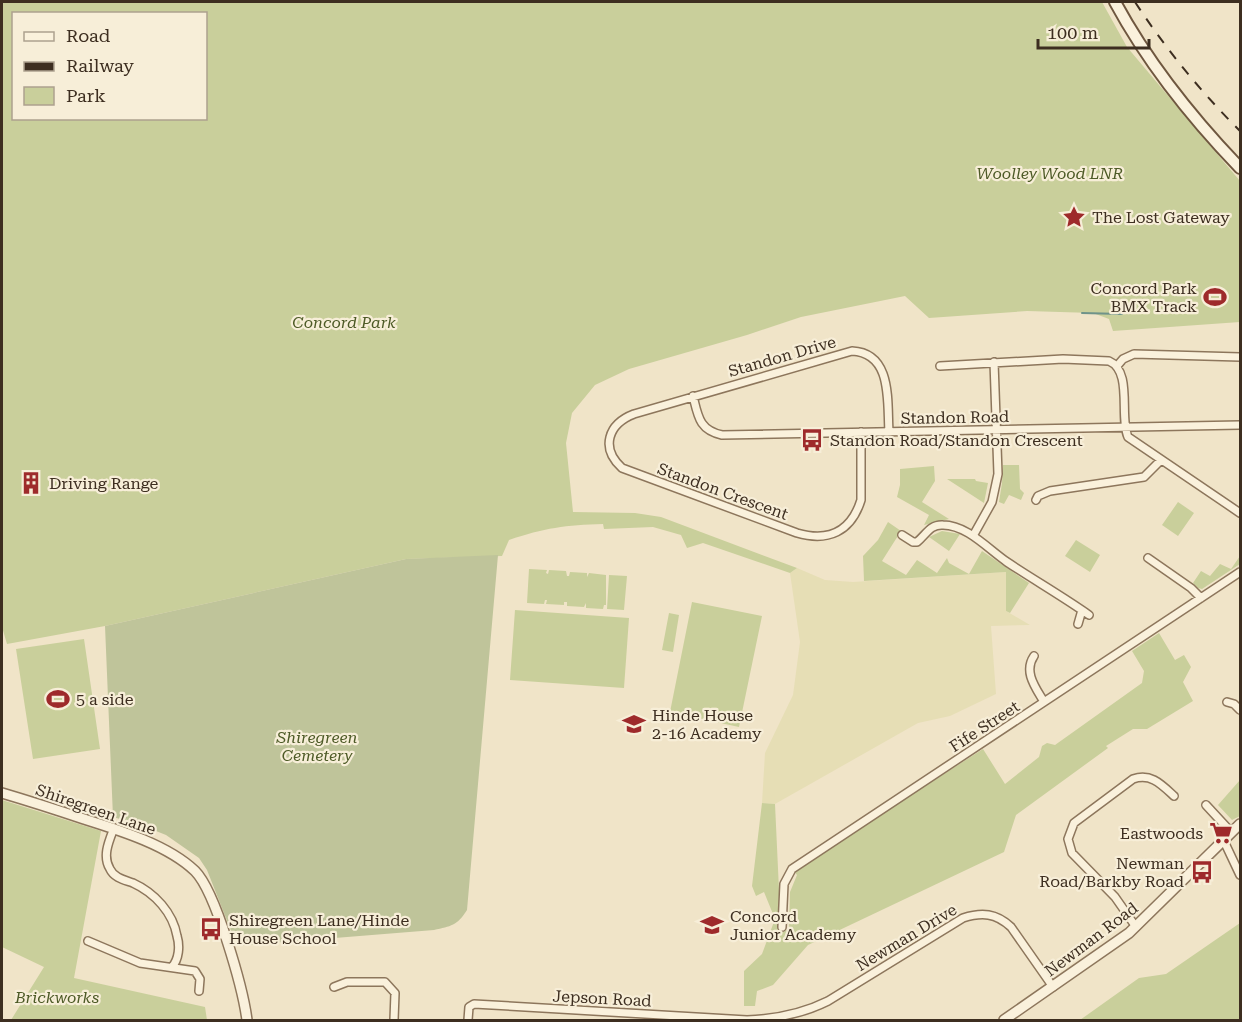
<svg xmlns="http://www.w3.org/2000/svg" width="1242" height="1022" font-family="'Roboto Serif',serif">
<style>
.farmland{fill:#e6deb5}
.green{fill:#c9cf9b;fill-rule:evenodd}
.cemetery{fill:#bfc49a}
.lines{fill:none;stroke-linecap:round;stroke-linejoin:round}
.stream{stroke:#6f938a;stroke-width:2}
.minor-casing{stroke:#8d765c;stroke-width:10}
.tertiary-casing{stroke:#8d765c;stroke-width:12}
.secondary-casing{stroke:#6f573f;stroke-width:14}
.minor{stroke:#faf1dc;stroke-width:7}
.tertiary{stroke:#faf1dc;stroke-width:9}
.secondary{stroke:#faf1dc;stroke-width:10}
.rail{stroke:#3d2e20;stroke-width:2;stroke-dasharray:10 10;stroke-linecap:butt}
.labels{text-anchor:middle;stroke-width:4.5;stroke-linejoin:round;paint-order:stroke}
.park-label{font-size:16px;font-style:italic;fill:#4d5a26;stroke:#f7eed8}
.poi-label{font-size:16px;fill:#3d2e20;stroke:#f7eed8;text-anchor:start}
.street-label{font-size:16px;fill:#3d2e20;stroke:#f7eed8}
</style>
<rect width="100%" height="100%" fill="#f0e4c8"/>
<path class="farmland" d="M 797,568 L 825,580 L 853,582 L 1006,572 L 1006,611 L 1030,625 L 991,626 L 996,694 L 950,716 L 918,723 L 775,804 L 762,803 L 765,753 L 793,695 L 800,642 L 790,573 Z"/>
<path class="green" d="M 2,2 L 1102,2 L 1127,47 L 1240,181 L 1240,322 L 1113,331 L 1109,319 L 1093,313 L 1027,311 L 929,318 L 905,296 L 801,317 L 747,335 L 629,369 L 595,385 L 572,413 L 566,443 L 573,512 L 635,513 L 661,517 L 797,568 L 790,573 L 703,543 L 687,548 L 681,535 L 653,527 L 604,529 L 603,524 C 566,525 544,528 509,540 L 502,556 L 406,559 L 105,626 L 7,644 L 2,627 ZM 14,14 L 206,14 L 206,118 L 14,118 Z
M 1003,465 L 1019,465 L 1020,489 L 1024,493 L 1021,500 L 1009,495 L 1004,504 L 999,502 L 1002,483 Z
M 934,466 L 935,481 L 922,502 L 949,519 L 924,525 L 929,515 L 897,497 L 900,485 L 900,469 Z
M 947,479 L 975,479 L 976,481 L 988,483 L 984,503 Z
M 1178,502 L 1194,513 L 1178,536 L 1162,525 Z
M 888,522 L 901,531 L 882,561 L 906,575 L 917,560 L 937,573 L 947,558 L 949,563 L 969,574 L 982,551 L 1029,583 L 1010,613 L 1006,611 L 1006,572 L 864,581 L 863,556 L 878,540 Z
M 942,531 L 960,534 L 949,551 L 929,537 Z
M 1076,540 L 1100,555 L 1090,572 L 1065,556 Z
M 1240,556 L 1240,564 L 1202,589 L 1198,588 L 1193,583 L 1201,571 L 1210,576 L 1220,564 L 1231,569 Z
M 529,569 L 547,570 L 546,573 L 548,574 L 549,570 L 566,571 L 567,576 L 569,576 L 570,572 L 587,573 L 587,577 L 589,573 L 606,575 L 606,605 L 604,605 L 603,609 L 586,608 L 586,603 L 584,607 L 567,606 L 567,602 L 564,602 L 564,605 L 546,604 L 547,600 L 545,600 L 544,604 L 527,603 Z
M 609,575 L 627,576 L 624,610 L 607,609 Z
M 692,602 L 762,616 L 739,727 L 670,712 Z
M 515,610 L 629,618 L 624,688 L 510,680 Z
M 669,613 L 679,615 L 673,652 L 662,650 Z
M 1159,633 L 1175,660 L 1184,655 L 1191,667 L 1183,682 L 1193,701 L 1147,729 L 1133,729 L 1106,746 L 1108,748 L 1016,815 L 1004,852 L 808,945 L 773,985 L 757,991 L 755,1006 L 744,1006 L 744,971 L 762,954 L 775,919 L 764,892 L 756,896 L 752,886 L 762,803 L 775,804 L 781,933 L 789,929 L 790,892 L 797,875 L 793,870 L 983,749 L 1005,784 L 1039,757 L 1042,746 L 1047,743 L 1055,745 L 1142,683 L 1144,671 L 1132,651 Z
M 84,639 L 100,749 L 33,759 L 16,649 Z
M 1240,780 L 1240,816 L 1232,820 L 1218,805 Z
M 2,800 L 101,831 L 74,978 L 205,1007 L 207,1020 L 11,1020 L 44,967 L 2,947 Z
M 1240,923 L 1240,1020 L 1080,1020 L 1139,978 L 1166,974 Z"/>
<path class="cemetery" d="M 498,555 L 467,910 C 457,926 451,926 434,930 L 237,946 L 207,870 L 199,858 L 166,835 L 141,825 L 113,817 L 105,626 L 406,559 Z"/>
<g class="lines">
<path class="stream" d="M 1082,313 L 1122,314"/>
<g class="minor-casing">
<path id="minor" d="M 940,366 L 1063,359 L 1109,361 C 1133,371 1119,417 1128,437 L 1240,513
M 1117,366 L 1123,359 L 1134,354 L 1240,357
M 693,396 C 698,416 699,430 722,435 L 1240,425
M 861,432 L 861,500 C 851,532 828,542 797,533 L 622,468 C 600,448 608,424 634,414 L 852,351 C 893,353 887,402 889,432
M 1036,500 L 1038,496 L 1050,491 L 1144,477 L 1161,460
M 902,535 L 913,542 L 917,542 C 926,535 930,524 943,525 C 967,525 988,549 1007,562 C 1034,580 1062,596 1089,615
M 973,536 L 992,502 L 998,474 L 994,362
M 1148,558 L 1191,588 L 1201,598
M 1078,624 L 1082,610
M 1034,656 C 1023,672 1036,688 1044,702
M 1227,702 L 1234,704 L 1240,710
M 1206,805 L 1231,832
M 114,828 C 109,841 102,856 110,869 C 114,878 125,880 133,883 C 155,893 173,913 177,936 C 180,946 179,959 172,967
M 1223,839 L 1240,875
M 782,927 L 784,884 L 792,869 L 1240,572
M 1136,927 L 1115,897 L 1072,853 L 1068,839 L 1074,823 L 1133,779 C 1151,773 1161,784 1174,796
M 88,941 L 140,963 L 195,971 L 200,979 L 199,991
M 334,987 L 347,982 L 385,982 L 395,993 L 394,1020
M 468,1020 L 469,1007 L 474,1004 L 747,1020 C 776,1019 802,1014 828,1001 L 963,918 C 982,912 996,913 1011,927 L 1053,987"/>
</g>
<g class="tertiary-casing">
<path id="tertiary" d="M 2,793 C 29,801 57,810 84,819 C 119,830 168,845 195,871 C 216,892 243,989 247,1020
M 1004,1020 L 1129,933 L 1240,824"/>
</g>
<g class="secondary-casing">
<path id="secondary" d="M 1115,2 C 1148,63 1192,118 1240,168"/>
</g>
<use href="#minor" class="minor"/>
<use href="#tertiary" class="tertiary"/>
<use href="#secondary" class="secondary"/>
<path class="rail" d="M 1135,2 C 1166,49 1200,91 1240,131"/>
</g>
<defs>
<g id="sight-bare" transform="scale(1.8)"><path d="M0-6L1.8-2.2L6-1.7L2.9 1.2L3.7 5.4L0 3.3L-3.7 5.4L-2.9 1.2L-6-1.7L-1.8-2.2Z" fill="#9e2a2b" stroke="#f7eed8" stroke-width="2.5" paint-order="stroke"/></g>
<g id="stadium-bare" transform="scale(1.8)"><path d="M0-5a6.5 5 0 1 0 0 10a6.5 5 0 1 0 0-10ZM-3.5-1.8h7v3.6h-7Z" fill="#9e2a2b" stroke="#f7eed8" stroke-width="2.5" paint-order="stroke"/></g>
<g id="bus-bare" transform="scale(1.8)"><path d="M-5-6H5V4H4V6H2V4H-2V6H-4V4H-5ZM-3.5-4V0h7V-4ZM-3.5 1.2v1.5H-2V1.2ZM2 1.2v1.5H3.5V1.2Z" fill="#9e2a2b" stroke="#f7eed8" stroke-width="2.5" paint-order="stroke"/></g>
<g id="building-bare" transform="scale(1.8)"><path d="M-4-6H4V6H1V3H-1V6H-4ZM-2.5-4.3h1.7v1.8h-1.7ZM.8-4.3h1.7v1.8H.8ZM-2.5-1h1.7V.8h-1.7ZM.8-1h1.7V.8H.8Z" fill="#9e2a2b" stroke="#f7eed8" stroke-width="2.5" paint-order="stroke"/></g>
<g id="school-bare" transform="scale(1.8)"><path d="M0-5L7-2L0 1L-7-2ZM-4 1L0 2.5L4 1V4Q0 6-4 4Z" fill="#9e2a2b" stroke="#f7eed8" stroke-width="2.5" paint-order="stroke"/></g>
<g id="supermarket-bare" transform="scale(1.8)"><path d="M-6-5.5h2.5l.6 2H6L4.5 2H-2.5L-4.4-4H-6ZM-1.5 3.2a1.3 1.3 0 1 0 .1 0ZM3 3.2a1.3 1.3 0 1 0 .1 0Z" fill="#9e2a2b" stroke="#f7eed8" stroke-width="2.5" paint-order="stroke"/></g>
</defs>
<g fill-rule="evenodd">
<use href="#sight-bare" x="1074" y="217"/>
<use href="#stadium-bare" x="1215" y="297"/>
<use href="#bus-bare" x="812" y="440"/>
<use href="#building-bare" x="31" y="483"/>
<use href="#stadium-bare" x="58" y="699"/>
<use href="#school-bare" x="634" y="724"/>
<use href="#supermarket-bare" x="1221" y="833"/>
<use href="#bus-bare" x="1202" y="872"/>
<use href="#school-bare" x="712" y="925"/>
<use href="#bus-bare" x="211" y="929"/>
</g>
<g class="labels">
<g class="park-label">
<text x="1050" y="179">Woolley Wood LNR</text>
<text x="344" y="328">Concord Park</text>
<text x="317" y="743">Shiregreen<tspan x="317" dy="18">Cemetery</tspan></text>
<text x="57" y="1003">Brickworks</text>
</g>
<g class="poi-label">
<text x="1092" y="223">The Lost Gateway</text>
<text x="1197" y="294" text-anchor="end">Concord Park<tspan x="1197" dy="18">BMX Track</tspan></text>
<text x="830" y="446">Standon Road/Standon Crescent</text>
<text x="49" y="489">Driving Range</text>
<text x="76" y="705">5 a side</text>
<text x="652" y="721">Hinde House<tspan x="652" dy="18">2-16 Academy</tspan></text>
<text x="1203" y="839" text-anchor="end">Eastwoods</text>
<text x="1184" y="869" text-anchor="end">Newman<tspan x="1184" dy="18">Road/Barkby Road</tspan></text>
<text x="730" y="922">Concord<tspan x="730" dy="18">Junior Academy</tspan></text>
<text x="229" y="926">Shiregreen Lane/Hinde<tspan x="229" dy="18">House School</tspan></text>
</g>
<g class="street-label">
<text transform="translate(782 356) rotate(-16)" y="6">Standon Drive</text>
<text transform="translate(955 417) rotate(-1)" y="6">Standon Road</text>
<text transform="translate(723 491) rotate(20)" y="6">Standon Crescent</text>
<text transform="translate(984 726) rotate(-33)" y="6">Fife Street</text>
<text transform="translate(96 809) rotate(19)" y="6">Shiregreen Lane</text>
<text transform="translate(906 937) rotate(-31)" y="6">Newman Drive</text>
<text transform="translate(1091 939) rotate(-37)" y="6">Newman Road</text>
<text transform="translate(602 998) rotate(3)" y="6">Jepson Road</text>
</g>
</g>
<rect width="1242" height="1022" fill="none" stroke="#3d2e20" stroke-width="6"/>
<rect x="12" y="12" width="195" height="108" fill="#f7eed8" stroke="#ada18e" stroke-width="1.5"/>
<rect x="24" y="32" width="30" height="9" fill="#faf1dc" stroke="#ada18e" stroke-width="1.5"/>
<text x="66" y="42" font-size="18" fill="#3d2e20">Road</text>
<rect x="24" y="62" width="30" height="9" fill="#3d2e20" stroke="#ada18e" stroke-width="1.5"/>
<text x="66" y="72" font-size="18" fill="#3d2e20">Railway</text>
<rect x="24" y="87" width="30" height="18" fill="#c9cf9b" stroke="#ada18e" stroke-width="1.5"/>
<text x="66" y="102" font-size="18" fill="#3d2e20">Park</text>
<path d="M1038 39v9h111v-9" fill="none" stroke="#3d2e20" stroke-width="3"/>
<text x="1047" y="39" font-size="18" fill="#3d2e20" stroke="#f7eed8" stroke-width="4.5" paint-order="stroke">100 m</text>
</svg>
